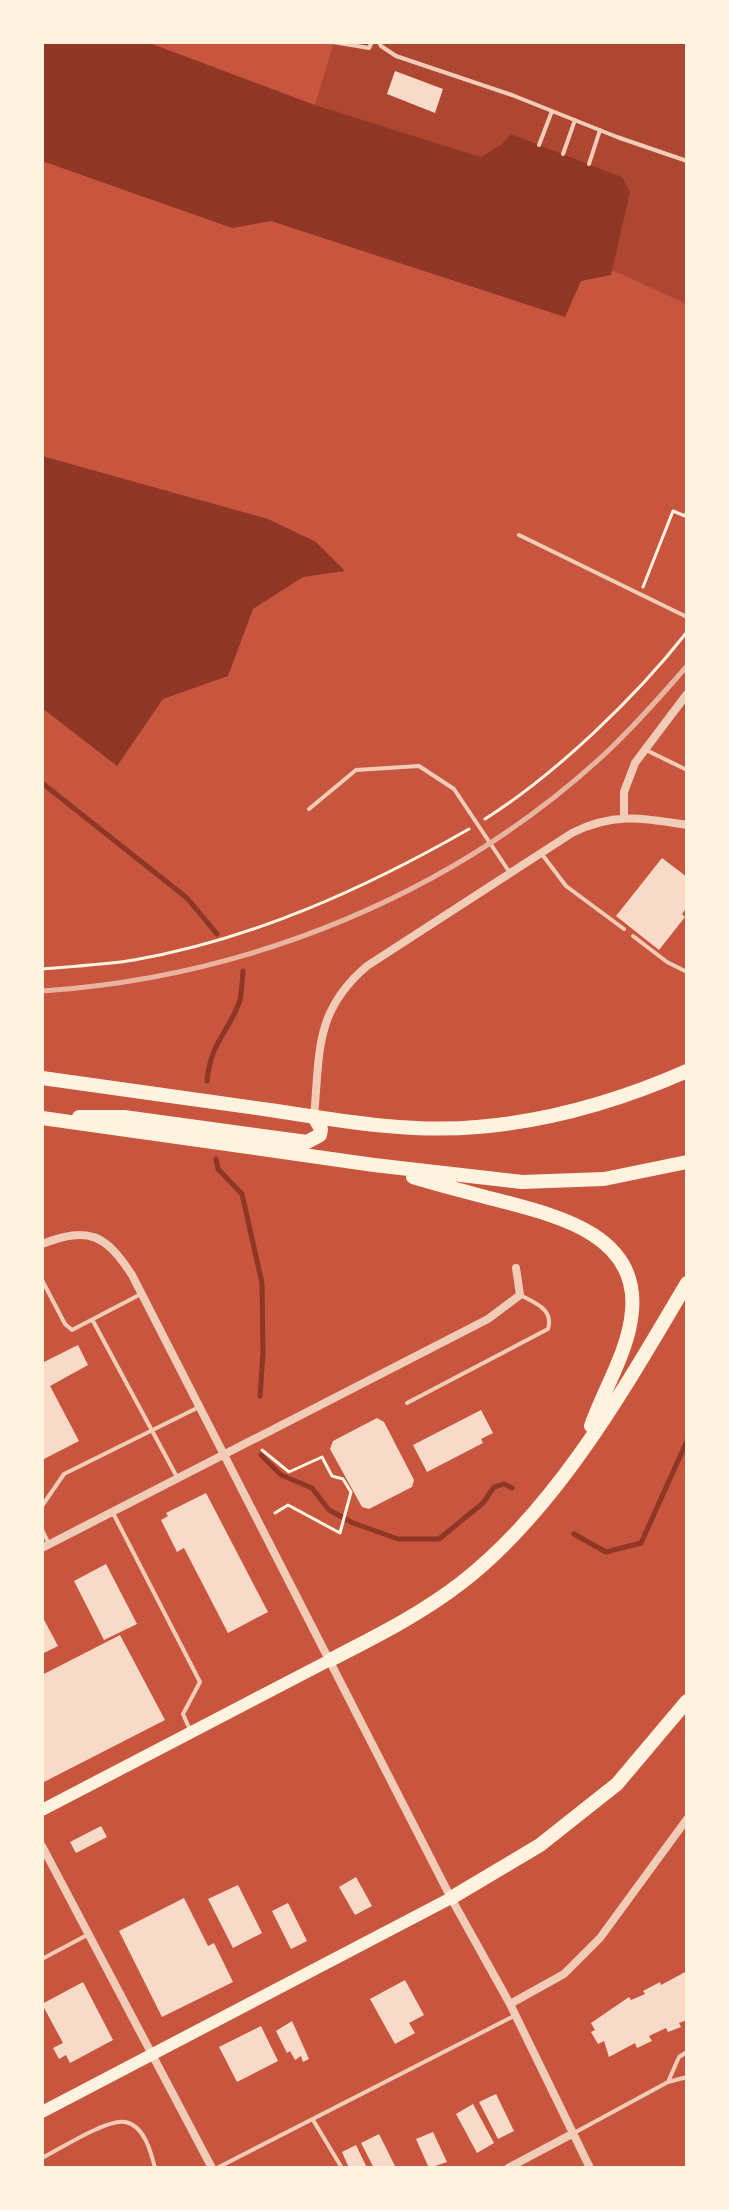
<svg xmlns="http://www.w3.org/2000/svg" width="729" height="2210" font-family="'Nunito Sans',sans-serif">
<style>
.green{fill:#ae4732}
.water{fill:#8f3625}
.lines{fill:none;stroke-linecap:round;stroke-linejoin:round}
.stream{stroke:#8f3625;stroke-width:5}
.building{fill:#f7dbc8}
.path{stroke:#fff3e0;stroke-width:3}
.service{stroke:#f1ccb7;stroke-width:4}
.minor{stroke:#f1ccb7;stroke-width:8}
.secondary{stroke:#fff3e0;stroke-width:12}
.trunk{stroke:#fff3e0;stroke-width:14}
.rail{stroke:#e9b49f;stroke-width:5}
</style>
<rect width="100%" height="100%" fill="#c8553d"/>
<path class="green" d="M 334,42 L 687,42 L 687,304 L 612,270 L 630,192 L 622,177 L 511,134 L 502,144 L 481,157 L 315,105 Z"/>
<path class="water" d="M 42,42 L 147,42 L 315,105 L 481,157 L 502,144 L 511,134 L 622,177 L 630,192 L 611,275 L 581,281 L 565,317 L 271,221 L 232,228 L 42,161 Z
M 42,456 L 268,519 L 316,542 L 345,571 L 303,577 L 253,609 L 228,676 L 163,699 L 117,766 L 42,708 Z"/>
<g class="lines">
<path class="stream" d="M 42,783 L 187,898 L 217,934
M 207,1081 C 211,1041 227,1035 239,1003 C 242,994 242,981 243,971
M 216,1159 L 218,1169 L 242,1194 L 262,1283 L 263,1353 L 260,1396
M 261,1455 L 281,1475 L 312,1488 L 329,1510 L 353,1523 L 398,1539 L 439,1539 L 483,1503 L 494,1487 L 504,1484 L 512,1488
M 574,1534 L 606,1552 L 641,1543 L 687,1441"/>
</g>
<path class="building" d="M 395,71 L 443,89 L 435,113 L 387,94 Z
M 662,858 L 687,877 L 687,907 L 682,914 L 685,917 L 659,950 L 616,916 Z
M 78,1345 L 88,1365 L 50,1386 L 79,1441 L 42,1460 L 42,1363 Z
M 481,1410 L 493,1433 L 481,1439 L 483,1443 L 427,1472 L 413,1445 Z
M 377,1418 L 384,1422 L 414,1480 L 412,1487 L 369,1509 L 362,1507 L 330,1449 L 333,1441 Z
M 206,1493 L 268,1612 L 228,1633 L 184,1548 L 177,1552 L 161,1520 L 168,1516 L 166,1513 Z
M 106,1564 L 137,1624 L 104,1640 L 74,1581 Z
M 42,1616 L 58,1646 L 42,1654 Z
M 120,1635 L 165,1720 L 42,1783 L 42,1675 Z
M 101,1826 L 107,1837 L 76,1853 L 70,1842 Z
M 356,1877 L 372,1906 L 355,1915 L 339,1887 Z
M 238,1885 L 262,1933 L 233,1948 L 208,1899 Z
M 184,1898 L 208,1946 L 214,1943 L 233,1982 L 162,2017 L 119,1931 Z
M 288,1903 L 307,1941 L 291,1949 L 272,1911 Z
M 687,1971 L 687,2020 L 679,2023 L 681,2027 L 668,2032 L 666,2028 L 649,2036 L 652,2041 L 637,2048 L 635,2043 L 609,2057 L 604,2041 L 598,2044 L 591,2032 L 595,2030 L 591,2023 L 629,1997 L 631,2000 L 645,1994 L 643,1991 L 660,1982 L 661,1985 Z
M 405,1980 L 424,2015 L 409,2023 L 415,2033 L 395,2044 L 370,1999 Z
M 83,1982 L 113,2040 L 70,2063 L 66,2055 L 59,2059 L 53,2048 L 63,2043 L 42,2004 Z
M 292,2021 L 309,2059 L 303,2062 L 301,2056 L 295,2060 L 290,2051 L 287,2053 L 276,2031 Z
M 261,2026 L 278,2061 L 237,2082 L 219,2047 Z
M 496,2094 L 514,2131 L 498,2139 L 479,2102 Z
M 473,2104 L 494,2143 L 477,2153 L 456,2114 Z
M 433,2132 L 447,2162 L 429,2168 L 416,2139 Z
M 379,2134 L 396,2168 L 374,2168 L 361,2143 Z
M 356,2145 L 367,2168 L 349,2168 L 342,2152 Z"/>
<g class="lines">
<path class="path" d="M 643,587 L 673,511 L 685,516 L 687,511
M 485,819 C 556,774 635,698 687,632
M 42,969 C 72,966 104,965 134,960 C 253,939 364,889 469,829
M 262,1450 L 289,1472 L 322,1457 L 332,1476 L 343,1479 L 351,1492 L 340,1533 L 288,1505 L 275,1513"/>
<path class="service" d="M 333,42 L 369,48 L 372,42
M 379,42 L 381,46 L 396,56 L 512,95 L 617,137 L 687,161
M 539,145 L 552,111
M 563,154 L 575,120
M 589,164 L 600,130
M 519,535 L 687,617
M 646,750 L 687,770
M 309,809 L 356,770 L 419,766 L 454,789 L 510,873
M 541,853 L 566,886 L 624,929
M 633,936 L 667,962 L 687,972
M 42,1280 L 65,1324 L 72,1330 L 141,1294
M 93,1321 L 177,1477
M 407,1403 L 548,1329 C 554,1309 535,1303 520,1295
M 42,1506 L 64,1474 L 199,1407
M 113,1513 L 200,1682 L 183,1714 L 190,1730
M 42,1530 L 49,1544
M 42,1959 L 89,1934
M 668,2082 L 687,2077
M 313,2120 L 342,2168
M 574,2133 L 668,2082 L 679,2057 L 687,2052
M 42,2158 C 60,2149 106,2119 125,2122 C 144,2125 151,2152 155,2168
M 217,2168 L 514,2016"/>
<path class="minor" d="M 624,817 L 624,792 L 635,763 L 687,694
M 314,1117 C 320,1052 314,1011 367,966 L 572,833 C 614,812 643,818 687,825
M 42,1244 C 89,1226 105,1234 132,1275 L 451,1898 L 510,2004 L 590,2168
M 42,1548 L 488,1319 L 520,1295 L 516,1268
M 42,1846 L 212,2168
M 510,2004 L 564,1974 L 600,1938 L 687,1819
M 508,2168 L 572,2134"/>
<path class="secondary" d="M 42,1810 L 330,1660
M 42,2112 L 451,1898"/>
<path class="trunk" d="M 42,1078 C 120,1089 199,1100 277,1111 C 342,1121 411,1133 477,1127 C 551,1121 619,1101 687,1071
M 79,1117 L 124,1117 L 307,1142 L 320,1135 L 321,1129 L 314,1117
M 42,1118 L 374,1165 L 522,1182 L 604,1179 L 687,1162
M 413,1177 C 442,1186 471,1193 501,1201 C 558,1216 639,1235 632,1311 C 629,1350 604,1389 591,1426
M 330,1660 C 375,1637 421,1614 461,1583 C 557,1509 626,1386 687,1283
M 451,1898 L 540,1845 L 617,1784 L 687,1701"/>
<path class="rail" d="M 42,991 C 250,977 455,894 608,751 C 636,724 662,695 687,666"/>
</g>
<rect width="729" height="2210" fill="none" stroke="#fff3e0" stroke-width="88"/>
</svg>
